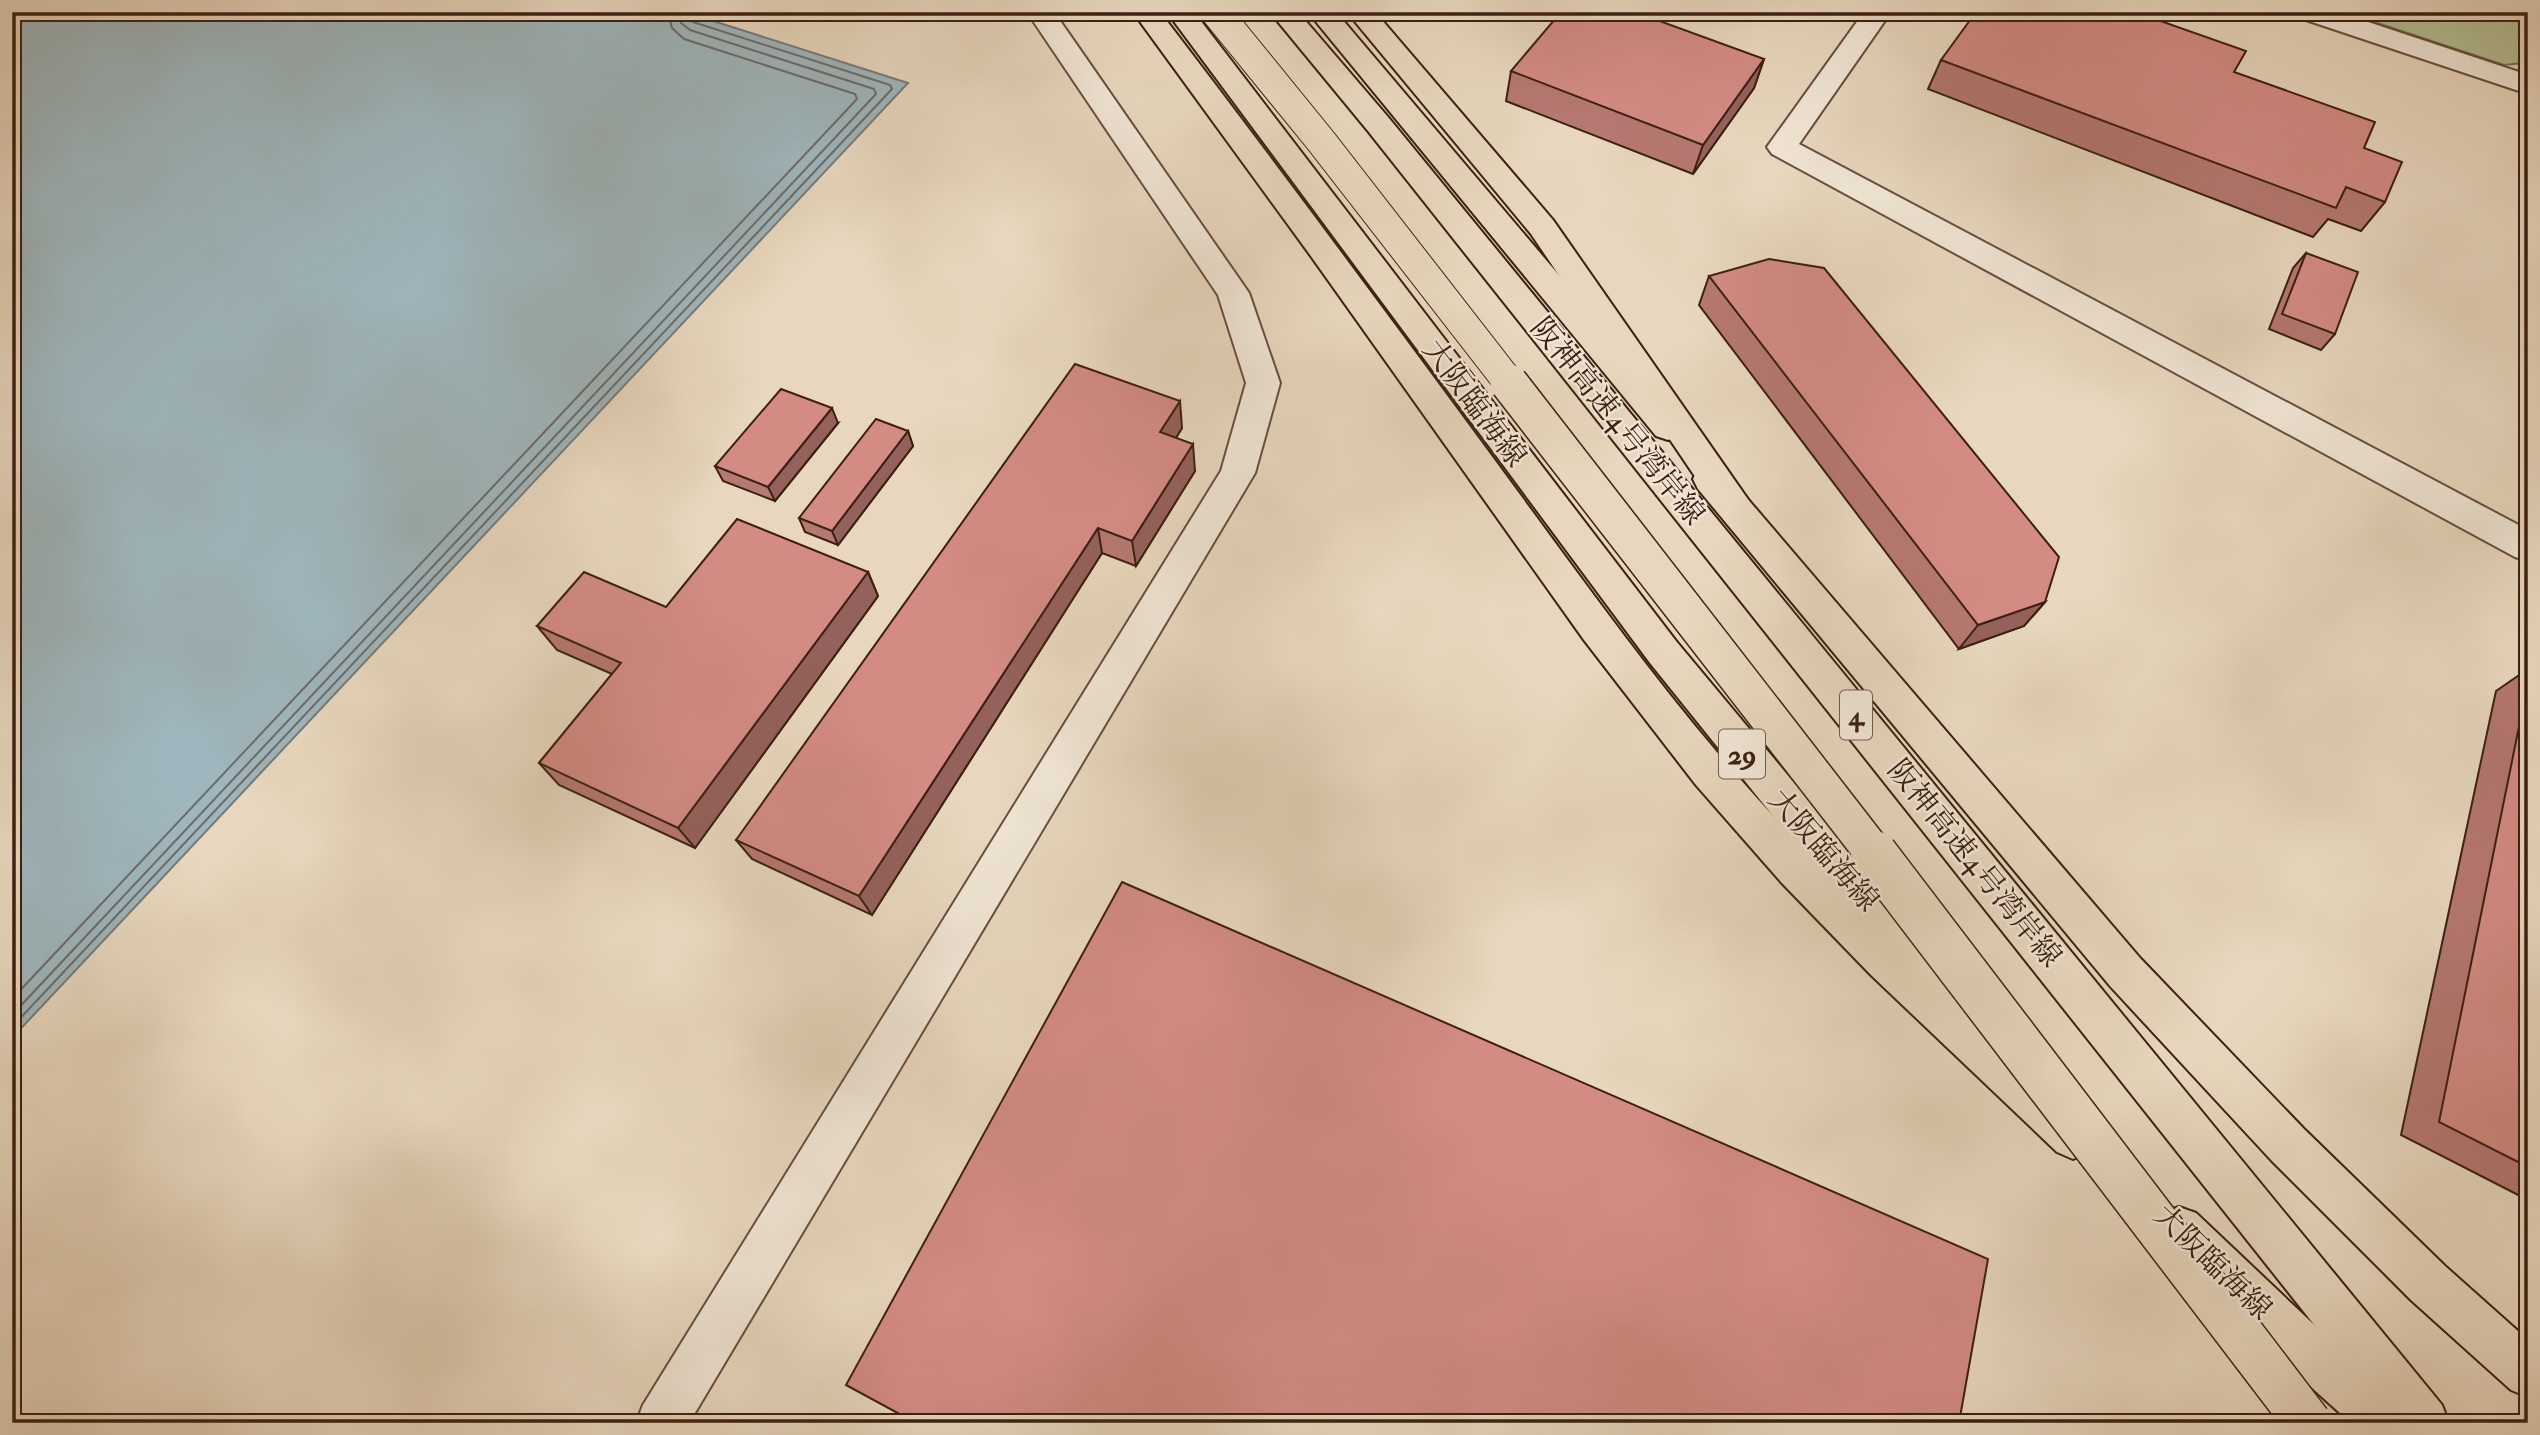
<svg xmlns="http://www.w3.org/2000/svg" width="2540" height="1435" font-family="'IM FELL Double Pica','Noto Serif JP',serif">
<style>
.green{fill:#b4be93;stroke:#786f53;stroke-width:2}
.water{fill:#9eb6bd;stroke:#777a79;stroke-width:2}
.lines{fill:none;stroke-linecap:round;stroke-linejoin:round}
.shore{stroke:#6d6b68;stroke-width:2}
.minor-casing{stroke:#674e3e;stroke-width:4}
.major-casing{stroke:#3c2013;stroke-width:4}
.highway-casing{stroke:#3c2013;stroke-width:4}
.minor{fill:#f0e5d5;fill-rule:evenodd}
.major{fill:#e8d7be;fill-rule:evenodd}
.highway{fill:#e8d7be;fill-rule:evenodd}
.highway-bridge-far2-casing{stroke:#3c2013;stroke-width:32;stroke-linecap:butt}
.highway-bridge-far1-casing{stroke:#3c2013;stroke-width:40;stroke-linecap:butt}
.highway-bridge-casing{stroke:#3c2013;stroke-width:49;stroke-linecap:butt}
.highway-bridge-far2{stroke:#e8d7be;stroke-width:30}
.highway-bridge-far1{stroke:#e8d7be;stroke-width:37}
.highway-bridge{stroke:#e8d7be;stroke-width:46}
.wall{fill:#b57872;stroke:#3c2013;stroke-width:2}
.shaded-wall{fill:#94615c;stroke:#3c2013;stroke-width:2}
.building{fill:#d38b84;stroke:#3c2013;stroke-width:2}
.labels{text-anchor:middle;stroke-width:5;stroke-linejoin:round;paint-order:stroke}
.shield{fill:#f0e5d5;stroke:#725b4d;stroke-width:2}
.shield-label{font-size:28px;font-weight:bold;fill:#3c2013}
.street-label{font-size:30px;fill:#3c2013;stroke:#f0e5d5}
</style>
<rect width="100%" height="100%" fill="#e8d7be"/>
<filter id="stains"><feTurbulence type="fractalNoise" baseFrequency=".00286" numOctaves="4"/><feColorMatrix values="0 0 0 0 .2 0 0 0 0 .09 0 0 0 0 .02 0 0 0 .5 -.17"/></filter>
<radialGradient id="worn" r=".72"><stop offset=".6" stop-color="#630" stop-opacity="0"/><stop offset="1" stop-color="#630" stop-opacity=".3"/></radialGradient>
<path class="green" d="M 2344,12 L 2528,12 L 2528,48 L 2523,63 L 2504,65 Z"/>
<path class="water" d="M 12,12 L 685,12 L 908,83 L 12,1038 Z"/>
<g class="lines">
<path class="shore" d="M 12,999 L 857,99 L 855,94 L 684,39 L 672,28 L 668,12
M 12,1015 L 876,94 L 874,89 L 690,30 L 681,23 L 679,12
M 12,1027 L 892,89 L 890,85 L 693,22 L 688,12"/>
<g class="minor-casing">
<path id="minor" d="M 1027,12 L 1054,12 L 1249,293 L 1280,383 L 1255,473 L 689,1423 L 636,1423 L 643,1405 L 1221,471 L 1246,383 L 1218,295 Z
M 1864,12 L 1891,12 L 1799,144 L 2528,530 L 2528,561 L 2515,557 L 1772,154 L 1767,147 L 1772,140 Z
M 2297,12 L 2338,12 L 2528,75 L 2528,94 L 2300,18 Z"/>
</g>
<g class="major-casing">
<path id="major" d="M 1167,12 L 1194,12 L 1676,641 L 1880,886 L 1988,1004 L 1995,1019 L 1988,1034 L 1973,1040 L 1958,1034 L 1851,913 L 1650,663 Z
M 1308,12 L 1336,12 L 1680,418 L 1685,427 L 1680,436 L 1668,440 L 1656,436 Z
M 1710,465 L 1722,469 L 2140,958 L 2304,1129 L 2445,1266 L 2528,1340 L 2528,1397 L 2511,1390 L 2411,1300 L 2272,1161 L 2110,986 L 1698,489 L 1693,479 L 1698,469 Z
M 2179,1207 L 2196,1213 L 2326,1336 L 2407,1405 L 2414,1423 L 2351,1423 L 2292,1370 L 2162,1247 L 2156,1230 L 2162,1213 Z"/>
</g>
<g class="highway-casing">
<path id="highway" d="M 1133,12 L 1160,12 C 1274,161 1385,311 1496,462 C 1569,561 1641,663 1721,757 C 1833,888 1961,1005 2089,1120 L 2096,1136 L 2089,1152 L 2073,1159 L 2057,1152 L 1871,975 L 1781,882 L 1696,785 L 1584,640 L 1308,252 Z
M 1270,12 L 1298,12 L 1388,117 L 2442,1405 L 2449,1423 L 2392,1423 L 1368,131 Z
M 1347,12 L 1375,12 L 1553,220 L 1747,498 L 1753,508 L 1747,518 L 1735,522 L 1723,518 L 1531,234 Z"/>
</g>
<use href="#minor" class="minor"/>
<use href="#major" class="major"/>
<use href="#highway" class="highway"/>
<g class="highway-bridge-far2-casing">
<path id="highway-bridge-far2" d="M 1216,12 L 1321,141 L 1510,384"/>
</g>
<g class="highway-bridge-far1-casing">
<path id="highway-bridge-far1" d="M 1509,383 L 1876,856"/>
</g>
<g class="highway-bridge-casing">
<path id="highway-bridge" d="M 1874,854 L 2308,1423"/>
</g>
<use href="#highway-bridge-far2" class="highway-bridge-far2"/>
<use href="#highway-bridge-far1" class="highway-bridge-far1"/>
<use href="#highway-bridge" class="highway-bridge"/>
</g>
<path class="wall" d="M 1764,59 L 1754,88 L 1693,174 L 1506,101 L 1511,71 Z
M 1941,60 L 2234,72 L 2364,148 L 2385,202 L 2361,231 L 2328,219 L 2313,237 L 1928,89 Z
M 2306,253 L 2335,334 L 2321,350 L 2269,329 L 2293,268 Z
M 1709,276 L 2045,602 L 2024,626 L 1959,649 L 1699,305 Z
M 838,423 L 775,501 L 723,481 L 715,466 Z
M 1182,428 L 1176,438 L 1195,471 L 1136,566 L 1102,553 L 872,915 L 752,859 L 736,840 Z
M 908,431 L 913,446 L 838,545 L 805,532 L 799,518 Z
M 868,572 L 878,596 L 695,848 L 559,785 L 539,763 L 612,674 L 557,650 L 537,626 L 666,607 Z
M 2528,669 L 2528,1200 L 2401,1135 L 2496,691 Z"/>
<path class="shaded-wall" d="M 1764,59 L 1754,88 L 1693,174 L 1703,145 Z
M 1180,401 L 1182,428 L 1163,459 L 1160,432 Z
M 832,408 L 838,423 L 775,501 L 768,487 Z
M 908,431 L 913,446 L 838,545 L 832,531 Z
M 1193,444 L 1195,471 L 1136,566 L 1132,541 Z
M 1098,528 L 1102,553 L 872,915 L 859,896 Z
M 868,572 L 878,596 L 695,848 L 678,828 Z
M 2045,602 L 2024,626 L 1959,649 L 1978,625 Z"/>
<path class="building" d="M 1561,12 L 1635,12 L 1764,59 L 1703,145 L 1511,71 Z
M 1976,12 L 2135,12 L 2246,51 L 2234,72 L 2375,122 L 2364,148 L 2402,162 L 2385,202 L 2346,187 L 2336,208 L 1941,60 Z
M 2306,253 L 2358,272 L 2335,334 L 2282,314 Z
M 1769,259 L 1824,268 L 2059,557 L 2045,602 L 1978,625 L 1709,276 Z
M 1075,364 L 1180,401 L 1160,432 L 1193,444 L 1132,541 L 1098,528 L 859,896 L 736,840 Z
M 781,389 L 832,408 L 768,487 L 715,466 Z
M 876,419 L 908,431 L 832,531 L 799,518 Z
M 737,519 L 868,572 L 678,828 L 539,763 L 621,663 L 537,626 L 584,572 L 666,607 Z
M 2528,682 L 2528,1167 L 2439,1122 Z
M 1122,882 L 1988,1259 L 1959,1423 L 916,1423 L 846,1385 Z"/>
<g class="labels">
<g class="shield">
<rect x="1840" y="690.5" width="32" height="49" rx="5"/>
<rect x="1719" y="729.5" width="46" height="49" rx="5"/>
</g>
<g class="shield-label">
<text x="1856" y="725">4</text>
<text x="1742" y="764">29</text>
</g>
<g class="street-label">
<text transform="translate(1475 403) rotate(53)" y="10">大阪臨海線</text>
<text transform="translate(1618 421) rotate(51)" y="10">阪神高速4号湾岸線</text>
<text transform="translate(1824 850) rotate(49)" y="10">大阪臨海線</text>
<text transform="translate(1975 863) rotate(51)" y="10">阪神高速4号湾岸線</text>
<text transform="translate(2213 1262) rotate(44)" y="10">大阪臨海線</text>
</g>
</g>
<rect width="2540" height="1435" fill="none" stroke="#e8d7be" stroke-width="42"/>
<rect x="14" y="14" width="2512" height="1407" fill="none" stroke="#3c2013" stroke-width="3.5"/>
<rect x="21" y="21" width="2498" height="1393" fill="none" stroke="#3c2013" stroke-width="2"/>
<rect width="100%" height="100%" filter="url(#stains)"/>
<rect width="100%" height="100%" fill="url(#worn)"/>
</svg>
